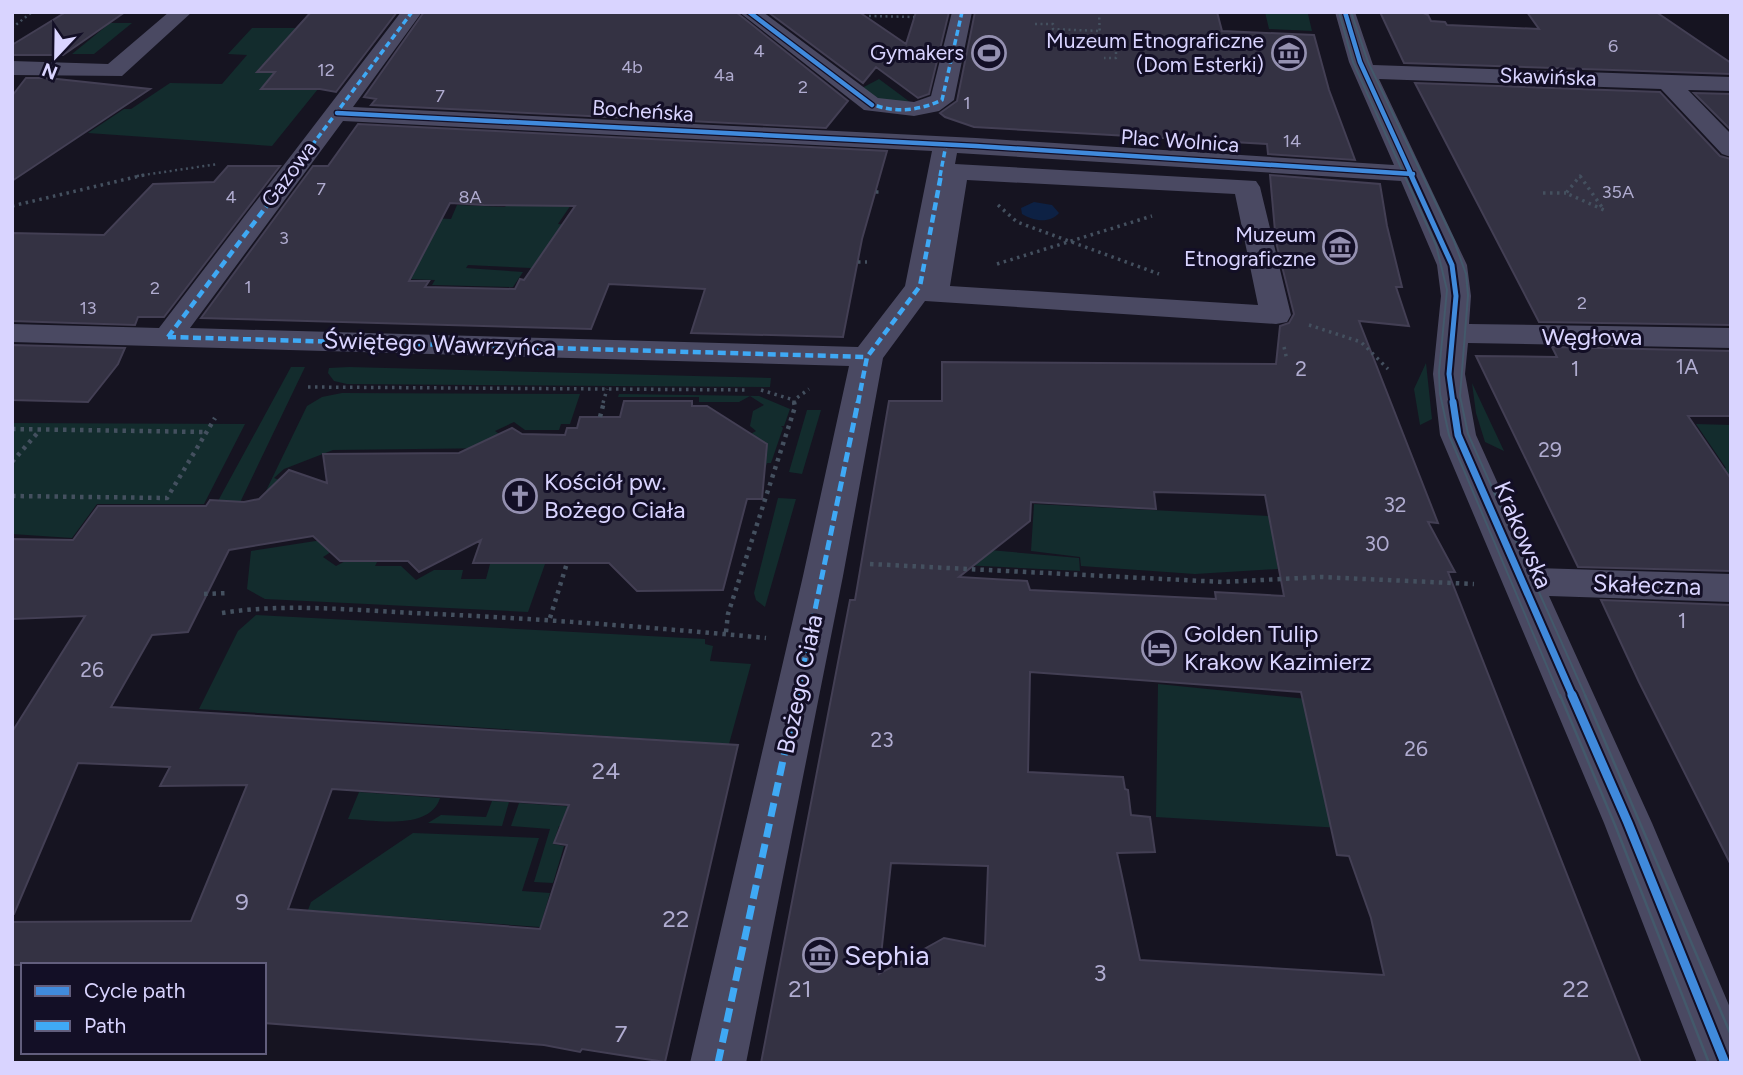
<svg xmlns="http://www.w3.org/2000/svg" width="1743" height="1075" font-family="Figtree,sans-serif">
<style>
.green{fill:#132c2d}
.water{fill:#0d2144}
.building{fill:#343243;stroke:#433f54;stroke-width:2;fill-rule:evenodd}
.lines{fill:none;stroke-linecap:round;stroke-linejoin:round}
.path-far2{stroke:#44505f;stroke-width:2.5;stroke-dasharray:2 3.5;stroke-linecap:butt}
.path-far1{stroke:#44505f;stroke-width:3.5;stroke-dasharray:2.5 4.5;stroke-linecap:butt}
.path{stroke:#44505f;stroke-width:4.5;stroke-dasharray:3.5 5;stroke-linecap:butt}
.minor{fill:#4a4962;fill-rule:evenodd}
.tram-far1{stroke:#43596b;stroke-width:2}
.tram{stroke:#43596b;stroke-width:2.5}
.quiet-far3{stroke:#3fa9f5;stroke-width:3.5;stroke-dasharray:6 3.5;stroke-linecap:butt}
.quiet-far2{stroke:#3fa9f5;stroke-width:4.5;stroke-dasharray:8 4.5;stroke-linecap:butt}
.quiet-far1{stroke:#3fa9f5;stroke-width:5;stroke-dasharray:10 5;stroke-linecap:butt}
.quiet{stroke:#3fa9f5;stroke-width:7;stroke-dasharray:14 7;stroke-linecap:butt}
.cycleway-far3-casing{stroke:#130f26;stroke-width:7}
.cycleway-far2-casing{stroke:#130f26;stroke-width:9}
.cycleway-far1-casing{stroke:#130f26;stroke-width:11}
.cycleway-casing{stroke:#130f26;stroke-width:13}
.cycleway-far3{stroke:#408adc;stroke-width:4.5}
.cycleway-far2{stroke:#408adc;stroke-width:5}
.cycleway-far1{stroke:#408adc;stroke-width:7}
.cycleway{stroke:#408adc;stroke-width:9}
.labels{text-anchor:middle;stroke-width:6;stroke-linejoin:round;paint-order:stroke}
.far-number-label{font-size:18px;fill:#b0acd0}
.far-poi-label{font-size:21px;fill:#d9d4ff;stroke:#130f26;text-anchor:end}
.far-street-label{font-size:21px;fill:#d9d4ff;stroke:#130f26}
.number-label{font-size:21px;fill:#b0acd0}
.street-label{font-size:24px;fill:#d9d4ff;stroke:#130f26}
.poi-label{font-size:24px;fill:#d9d4ff;stroke:#130f26;text-anchor:start}
.near-number-label{font-size:24px;fill:#b0acd0}
.near-poi-label{font-size:28px;fill:#d9d4ff;stroke:#130f26;text-anchor:start}
</style>
<rect width="100%" height="100%" fill="#161421"/>
<path class="green" d="M 1265,12 L 1308,14 L 1312,31 L 1269,29 Z
M 110,23 L 132,23 L 94,54 L 72,54 Z
M 252,28 L 301,28 L 279,65 L 262,65 L 256,72 L 274,73 L 261,90 L 318,89 L 272,146 L 88,133 L 124,109 L 131,109 L 170,83 L 222,84 L 247,55 L 228,54 Z
M 879,79 L 910,102 L 881,100 L 862,88 Z
M 532,175 L 581,190 L 558,224 L 635,230 L 526,278 L 531,268 L 468,265 L 466,268 L 523,272 L 513,287 L 432,285 L 435,280 L 407,279 L 415,217 L 451,219 L 457,205 L 505,207 Z
M 1426,363 L 1432,419 L 1420,425 L 1414,389 Z
M 291,367 L 305,367 L 234,515 L 212,512 Z
M 349,367 L 771,378 L 770,387 L 347,384 L 334,381 L 328,373 L 329,368 Z
M 1472,383 L 1504,451 L 1485,442 L 1476,413 Z
M 342,393 L 580,394 L 570,424 L 561,424 L 559,430 L 525,430 L 514,422 L 495,431 L 504,437 L 500,448 L 333,450 L 284,469 L 274,478 L 284,482 L 264,495 L 307,406 L 322,397 Z
M 619,394 L 759,396 L 790,409 L 784,426 L 781,426 L 783,428 L 771,463 L 767,463 L 766,466 L 753,467 L 740,440 L 756,431 L 750,426 L 753,411 L 764,405 L 750,396 L 739,402 L 699,402 L 699,397 L 618,397 Z
M 807,410 L 821,410 L 802,474 L 789,472 Z
M 12,423 L 245,424 L 204,504 L 97,504 L 72,538 L 12,534 Z
M 1696,424 L 1731,425 L 1731,489 L 1647,466 L 1726,468 Z
M 778,498 L 796,499 L 765,607 L 756,600 L 754,593 Z
M 1034,504 L 1269,516 L 1278,569 L 1195,574 L 1081,566 L 1080,557 L 1031,551 Z
M 335,538 L 337,548 L 323,557 L 336,566 L 353,557 L 379,558 L 375,566 L 401,566 L 416,580 L 434,570 L 463,570 L 461,579 L 486,579 L 490,564 L 545,564 L 528,612 L 265,599 L 247,589 L 251,551 Z
M 865,542 L 967,548 L 1079,558 L 1080,571 L 862,560 Z
M 256,615 L 705,639 L 705,644 L 713,646 L 710,661 L 751,664 L 729,744 L 199,709 L 238,631 Z
M 1158,684 L 1317,700 L 1341,828 L 1156,817 Z
M 359,792 L 440,798 C 430,831 374,820 348,819 Z
M 492,801 L 509,802 L 502,826 L 428,823 L 441,815 L 486,817 Z
M 519,803 L 577,807 L 571,827 L 559,826 L 553,844 L 564,846 L 553,883 L 534,882 L 550,829 L 511,826 Z
M 413,833 L 539,838 L 522,891 L 550,893 L 540,927 L 308,910 L 311,902 Z"/>
<path class="water" d="M 1034,202 L 1052,205 L 1059,213 C 1050,224 1033,221 1022,214 L 1021,208 Z"/>
<path class="building" d="M 66,12 L 125,12 L 63,55 L 12,55 L 12,45 Z
M 311,12 L 397,12 L 336,92 L 320,89 L 261,89 L 275,72 L 257,72 Z
M 424,12 L 736,12 L 848,101 L 826,128 L 371,105 L 376,99 L 364,97 Z
M 768,12 L 859,12 L 906,44 L 916,12 L 949,12 L 929,94 L 918,98 L 876,67 L 863,83 Z
M 975,12 L 1217,12 L 1222,31 L 1314,35 L 1329,90 L 1355,160 L 1268,154 L 1267,144 L 974,127 L 945,117 L 940,113 L 957,101 Z
M 1380,12 L 1421,12 L 1428,15 L 1431,21 L 1445,22 L 1447,25 L 1539,29 L 1527,12 L 1656,12 L 1731,63 L 1731,74 L 1404,63 Z
M 26,78 L 48,78 L 150,89 L 12,181 L 12,96 Z
M 1415,83 L 1660,92 L 1720,156 L 1731,159 L 1731,325 L 1539,322 Z
M 1694,93 L 1731,94 L 1731,130 Z
M 358,124 L 887,151 L 862,239 L 843,337 L 691,333 L 705,289 L 609,284 L 591,329 L 201,318 L 313,166 L 328,166 ZM 450,203 L 484,205 L 575,206 L 524,280 L 520,279 L 515,289 L 425,287 L 429,281 L 409,281 Z
M 228,166 L 280,166 L 164,317 L 138,317 L 135,325 L 12,321 L 12,233 L 104,235 L 153,184 L 214,182 Z
M 1270,175 L 1380,184 L 1387,226 L 1402,287 L 1396,287 L 1409,326 L 1359,321 L 1438,523 L 1428,522 L 1455,572 L 1448,572 L 1641,1063 L 761,1063 L 850,600 L 855,600 L 889,401 L 942,401 L 942,362 L 1276,364 L 1280,326 L 1289,323 L 1294,314 L 1276,242 ZM 1154,492 L 1265,495 L 1284,596 L 1215,592 L 1216,599 L 1030,590 L 1027,581 L 959,577 L 1030,521 L 1031,502 L 1156,509 ZM 1030,672 L 1301,692 L 1337,855 L 1349,856 L 1371,918 L 1384,975 L 1140,960 L 1117,853 L 1155,852 L 1150,817 L 1131,815 L 1128,790 L 1125,789 L 1123,777 L 1028,772 ZM 891,863 L 988,866 L 985,946 L 944,938 L 879,974 Z
M 12,345 L 125,348 L 118,364 L 88,402 L 12,400 Z
M 1552,347 L 1731,351 L 1731,416 L 1688,416 L 1731,479 L 1731,571 L 1578,567 L 1476,356 L 1557,357 Z
M 624,401 L 692,401 L 692,406 L 707,406 L 767,444 L 762,499 L 747,499 L 723,590 L 637,591 L 609,563 L 473,563 L 481,540 L 419,572 L 408,561 L 340,561 L 313,536 L 229,550 L 188,632 L 152,635 L 111,707 L 738,745 L 665,1062 L 582,1049 L 580,1052 L 544,1045 L 264,1023 L 264,965 L 12,965 L 12,922 L 191,921 L 247,785 L 160,786 L 170,767 L 78,763 L 14,914 L 12,914 L 12,732 L 85,616 L 12,619 L 12,539 L 73,540 L 98,506 L 206,506 L 210,500 L 244,502 L 259,499 L 289,470 L 327,483 L 323,454 L 459,453 L 512,428 L 522,434 L 565,435 L 567,428 L 577,428 L 580,417 L 620,417 ZM 332,789 L 569,805 L 554,843 L 567,845 L 540,929 L 288,909 Z
M 1601,600 L 1731,605 L 1731,865 L 1639,682 Z"/>
<g class="lines">
<path class="path-far2" d="M 1099,12 L 1100,39 L 1116,40 L 1116,58 L 1104,58
M 869,16 L 914,17
M 1035,24 L 1053,24 L 1053,29 L 1100,31
M 12,28 L 32,12
M 892,57 L 919,53
M 137,176 L 218,164"/>
<path class="path-far1" d="M 1580,176 L 1604,210 L 1566,193 Z
M 876,192 L 883,192
M 1543,193 L 1566,193
M 998,205 L 1017,222 L 1159,274
M 12,206 L 144,175
M 858,262 L 867,262
M 997,264 L 1152,216
M 1309,325 L 1361,342 L 1388,369
M 1284,347 L 1287,360
M 308,387 L 749,390
M 761,390 L 794,400
M 603,403 L 607,389
M 794,403 L 794,400 L 809,389"/>
<path class="path" d="M 600,417 L 604,402
M 12,429 L 206,432
M 12,462 L 40,430
M 12,496 L 167,498 L 215,418
M 870,564 L 1222,582 L 1321,577 L 1474,584
M 204,594 L 228,593
M 222,613 C 285,603 350,610 414,613 C 532,618 649,627 766,638
M 550,618 L 567,563
M 726,632 L 728,614 L 795,407 L 794,402"/>
<path class="minor" d="M 169,12 L 192,12 L 122,76 L 12,75 L 12,61 L 108,64 Z
M 401,12 L 422,12 L 353,107 L 976,138 L 1394,165 L 1349,62 L 1335,12 L 1355,12 L 1373,65 L 1731,77 L 1731,91 L 1688,90 L 1731,134 L 1731,157 L 1722,154 L 1661,89 L 1379,79 L 1467,265 L 1471,296 L 1469,324 L 1731,328 L 1731,348 L 1468,343 L 1465,374 L 1476,435 L 1536,568 L 1731,574 L 1731,602 L 1549,596 L 1652,823 L 1731,1010 L 1731,1063 L 1697,1063 L 1604,823 L 1440,435 L 1433,374 L 1441,296 L 1437,265 L 1401,181 L 957,153 L 955,164 L 1256,181 L 1260,187 L 1291,315 L 1287,322 L 1276,324 L 925,301 L 883,358 L 843,576 L 746,1063 L 690,1063 L 803,576 L 849,366 L 12,342 L 12,324 L 159,328 ZM 343,121 L 932,151 L 905,286 L 858,347 L 190,328 ZM 967,180 L 1235,194 L 1258,305 L 950,286 Z
M 739,12 L 763,12 L 878,98 L 914,102 L 931,96 L 952,12 L 972,12 L 954,100 L 939,111 L 914,116 L 864,110 Z"/>
<path class="tram-far1" d="M 1339,12 L 1353,62 L 1436,245 L 1447,290 L 1439,372 L 1440,394 L 1449,435 L 1560,697
M 1351,12 L 1368,62 L 1454,241 L 1466,274 L 1468,295 L 1460,396 L 1468,434 L 1586,697"/>
<path class="tram" d="M 1560,695 L 1615,825 L 1709,1063
M 1585,695 L 1731,1035"/>
<path class="quiet-far3" d="M 868,102 C 891,114 919,111 942,100 L 962,12
M 289,176 L 412,12
M 940,176 L 946,145"/>
<path class="quiet-far2" d="M 168,337 L 867,357
M 168,337 L 290,175
M 858,403 L 867,357 L 920,286 L 941,175"/>
<path class="quiet-far1" d="M 797,697 L 858,402"/>
<path class="quiet" d="M 718,1063 L 797,695"/>
<g class="cycleway-far3-casing">
<path id="cycleway-far3" d="M 749,12 L 872,105
M 1345,12 L 1360,62 L 1412,176
M 337,113 L 976,146 L 1413,174"/>
</g>
<g class="cycleway-far2-casing">
<path id="cycleway-far2" d="M 1411,175 L 1452,265 L 1456,296 L 1449,374 L 1453,403"/>
</g>
<g class="cycleway-far1-casing">
<path id="cycleway-far1" d="M 1453,402 L 1458,435 L 1573,697"/>
</g>
<g class="cycleway-casing">
<path id="cycleway" d="M 1572,695 L 1628,823 L 1725,1063"/>
</g>
<use href="#cycleway-far3" class="cycleway-far3"/>
<use href="#cycleway-far2" class="cycleway-far2"/>
<use href="#cycleway-far1" class="cycleway-far1"/>
<use href="#cycleway" class="cycleway"/>
</g>
<defs>
<g id="stadium-ring" transform="scale(1.75)"><circle r="9.5" fill="#130f26" stroke="#9591b1" stroke-width="1.5"/><path d="M0-5a6.5 5 0 1 0 0 10a6.5 5 0 1 0 0-10ZM-3.5-1.8h7v3.6h-7Z" fill="#9591b1"/></g>
<g id="museum-ring" transform="scale(1.75)"><circle r="9.5" fill="#130f26" stroke="#9591b1" stroke-width="1.5"/><path d="M0-6L6-3V-2H-6V-3ZM-5-1h2V3h-2ZM-1-1h2V3h-2ZM3-1h2V3H3ZM-6 4H6V6H-6Z" fill="#9591b1"/></g>
<g id="church-ring" transform="scale(1.75)"><circle r="9.5" fill="#130f26" stroke="#9591b1" stroke-width="1.5"/><path d="M-1.2-6h2.4v3.5h3.3v2.4h-3.3V6h-2.4V-.1h-3.3v-2.4h3.3Z" fill="#9591b1"/></g>
<g id="hotel-ring" transform="scale(1.75)"><circle r="9.5" fill="#130f26" stroke="#9591b1" stroke-width="1.5"/><path d="M-6-4.5h1.5V1H6V5H4.5V3h-9V5H-6ZM-4 0a1.8 1.8 0 1 1 3.6 0ZM.5 0V-2.5h3Q6-2.5 6 0Z" fill="#9591b1"/></g>
</defs>
<g fill-rule="evenodd">
<use href="#stadium-ring" x="989" y="53"/>
<use href="#museum-ring" x="1289" y="53"/>
<use href="#museum-ring" x="1340" y="247"/>
<use href="#church-ring" x="520" y="496"/>
<use href="#hotel-ring" x="1159" y="648"/>
<use href="#museum-ring" x="820" y="955"/>
</g>
<g class="labels">
<g class="far-number-label">
<text x="1613" y="52">6</text>
<text x="759" y="57">4</text>
<text x="632" y="73">4b</text>
<text x="326" y="76">12</text>
<text x="724" y="81">4a</text>
<text x="803" y="93">2</text>
<text x="440" y="102">7</text>
<text x="967" y="109">1</text>
<text x="1292" y="147">14</text>
<text x="321" y="195">7</text>
<text x="1618" y="198">35A</text>
<text x="231" y="203">4</text>
<text x="470" y="203">8A</text>
<text x="284" y="244">3</text>
<text x="248" y="293">1</text>
<text x="155" y="294">2</text>
<text x="1582" y="309">2</text>
<text x="88" y="314">13</text>
</g>
<g class="far-poi-label">
<text x="1264" y="48">Muzeum Etnograficzne<tspan x="1264" dy="24">(Dom Esterki)</tspan></text>
<text x="964" y="60">Gymakers</text>
<text x="1316" y="242">Muzeum<tspan x="1316" dy="24">Etnograficzne</tspan></text>
</g>
<g class="far-street-label">
<text transform="translate(1548 77) rotate(2)" y="7">Skawińska</text>
<text transform="translate(643 111) rotate(4)" y="7">Bocheńska</text>
<text transform="translate(1180 141) rotate(4)" y="7">Plac Wolnica</text>
<text transform="translate(289 174) rotate(-53)" y="7">Gazowa</text>
</g>
<g class="number-label">
<text x="1687" y="374">1A</text>
<text x="1301" y="376">2</text>
<text x="1575" y="376">1</text>
<text x="1550" y="457">29</text>
<text x="1395" y="512">32</text>
<text x="1377" y="551">30</text>
<text x="1682" y="628">1</text>
<text x="92" y="677">26</text>
<text x="882" y="747">23</text>
<text x="1416" y="756">26</text>
</g>
<g class="street-label">
<text x="1592" y="345">Węgłowa</text>
<text transform="translate(440 344) rotate(2)" y="8">Świętego Wawrzyńca</text>
<text transform="translate(1523 535) rotate(67)" y="8">Krakowska</text>
<text transform="translate(1647 585) rotate(2)" y="8">Skałeczna</text>
<text transform="translate(800 684) rotate(-78)" y="8">Bożego Ciała</text>
</g>
<g class="poi-label">
<text x="544" y="490">Kościół pw.<tspan x="544" dy="28">Bożego Ciała</tspan></text>
<text x="1184" y="642">Golden Tulip<tspan x="1184" dy="28">Krakow Kazimierz</tspan></text>
</g>
<g class="near-number-label">
<text x="606" y="779">24</text>
<text x="242" y="910">9</text>
<text x="676" y="927">22</text>
<text x="1100" y="981">3</text>
<text x="800" y="997">21</text>
<text x="1576" y="997">22</text>
<text x="621" y="1042">7</text>
</g>
<g class="near-poi-label">
<text x="844" y="965">Sephia</text>
</g>
</g>
<rect width="1743" height="1075" fill="none" stroke="#d9d4ff" stroke-width="28"/>
<rect x="21" y="963" width="245" height="91" fill="#130f26" stroke="#625e7d" stroke-width="2"/>
<rect x="35" y="986" width="35" height="10" fill="#408adc" stroke="#625e7d" stroke-width="2"/>
<text x="84" y="998" font-size="21" fill="#d9d4ff">Cycle path</text>
<rect x="35" y="1021" width="35" height="10" fill="#3fa9f5" stroke="#625e7d" stroke-width="2"/>
<text x="84" y="1033" font-size="21" fill="#d9d4ff">Path</text>
<g transform="translate(56 56) rotate(202)" stroke="#130f26" stroke-width="5" paint-order="stroke">
<path d="M0-5L12 26L0 18L-12 26Z" fill="#d9d4ff"/>
<text y="-10" font-size="19" font-weight="bold" text-anchor="middle" fill="#d9d4ff">N</text>
</g>
</svg>
